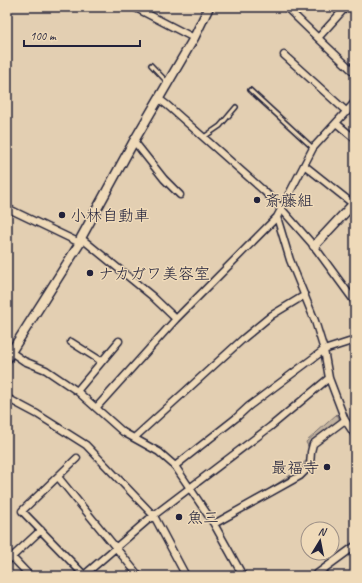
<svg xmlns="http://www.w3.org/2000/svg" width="362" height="583" font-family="Caveat,'Klee One',sans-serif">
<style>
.green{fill:#c2b29e;stroke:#726a6c}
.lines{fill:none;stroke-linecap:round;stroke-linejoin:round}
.lane-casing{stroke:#22223b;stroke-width:6}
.street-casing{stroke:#22223b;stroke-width:9}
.secondary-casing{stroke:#22223b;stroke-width:11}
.lane{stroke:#efdab9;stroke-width:3}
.street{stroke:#efdab9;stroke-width:6}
.secondary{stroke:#efdab9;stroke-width:8}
.poi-dot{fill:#22223b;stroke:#efdab9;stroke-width:1.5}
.labels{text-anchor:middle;stroke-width:3;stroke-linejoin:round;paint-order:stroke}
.poi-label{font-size:16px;fill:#22223b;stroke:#efdab9;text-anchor:start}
</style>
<rect width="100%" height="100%" fill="#e3cfb2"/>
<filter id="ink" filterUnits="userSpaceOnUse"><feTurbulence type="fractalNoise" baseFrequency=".025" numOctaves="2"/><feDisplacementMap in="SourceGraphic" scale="8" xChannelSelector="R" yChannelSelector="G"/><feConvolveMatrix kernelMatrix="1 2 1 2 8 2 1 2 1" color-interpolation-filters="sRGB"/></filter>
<g filter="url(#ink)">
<path class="green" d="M 337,414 L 340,420 L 310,451 L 306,442 Z
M 308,459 L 310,462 L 292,478 L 271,492 L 269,489 L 289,476 Z"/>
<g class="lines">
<g class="lane-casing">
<path id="lane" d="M 151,65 L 168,83
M 250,90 L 313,148
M 204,137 L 220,126 L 236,107"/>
</g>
<g class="street-casing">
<path id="street" d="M 134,7 L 194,38
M 286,7 L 318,38 L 355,73
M 318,38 L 346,7
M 284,55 L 347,112
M 159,99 L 167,105 L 264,191 L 278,205 L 314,246 L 355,302
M 355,102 L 313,148 L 277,217 L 290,260 L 315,321 L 324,350 L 329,378 L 345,420 L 355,435
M 336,123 L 355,139
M 134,141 L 164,179 L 180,195
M 304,165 L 353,204
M 7,208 L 80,243
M 81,238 L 152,296 L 176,319 L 277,217
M 71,342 L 101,361
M 7,352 L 11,352 L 24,361 L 46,370 L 77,391 L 123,432 L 159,452 L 175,466 L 214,524 L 243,576
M 77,391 L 119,341
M 7,398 L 37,414 L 86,445 L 154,516 L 186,576
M 96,408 L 176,319
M 134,438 L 244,338 L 272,315 L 305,295
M 77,458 L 22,511 L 85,576
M 175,466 L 236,418 L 249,406 L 324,350 L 355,340
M 58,477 L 139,576
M 214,524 L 300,476 L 310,466 L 311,452 L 313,444 L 345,420
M 12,557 L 41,530
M 7,561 L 12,557 L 30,576
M 83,576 L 149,519 L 270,427 L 329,378
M 314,576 L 355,546"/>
</g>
<g class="secondary-casing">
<path id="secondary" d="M 314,246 L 355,202
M 7,359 L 11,352 L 80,243 L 81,238 L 134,141 L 194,38 L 209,7"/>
</g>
<use href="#lane" class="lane"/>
<use href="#street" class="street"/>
<use href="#secondary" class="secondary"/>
</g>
</g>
<g class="poi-dot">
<circle cx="257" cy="200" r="4"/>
<circle cx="62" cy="215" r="4"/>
<circle cx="90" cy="273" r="4"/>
<circle cx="327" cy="467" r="4"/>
<circle cx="179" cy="517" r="4"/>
</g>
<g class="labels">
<g class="poi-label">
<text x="265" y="206">斎藤組</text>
<text x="70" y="221">小林自動車</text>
<text x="98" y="279">ナカガワ美容室</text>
<text x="319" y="473" text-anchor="end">最福寺</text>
<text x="187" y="523">魚三</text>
</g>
</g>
<rect width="362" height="583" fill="none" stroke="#efdab9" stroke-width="24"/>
<rect x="12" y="12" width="338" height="559" fill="none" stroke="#22223b" stroke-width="1.5" filter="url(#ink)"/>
<g transform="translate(320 541) rotate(10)"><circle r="19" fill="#efdab9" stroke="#9d9087"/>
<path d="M0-3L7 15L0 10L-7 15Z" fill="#22223b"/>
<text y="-6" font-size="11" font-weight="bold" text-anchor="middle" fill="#22223b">N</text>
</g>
<path d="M24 40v6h116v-6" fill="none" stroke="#22223b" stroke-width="2"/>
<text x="30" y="40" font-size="12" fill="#22223b" stroke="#efdab9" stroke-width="3" paint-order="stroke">100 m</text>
</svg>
